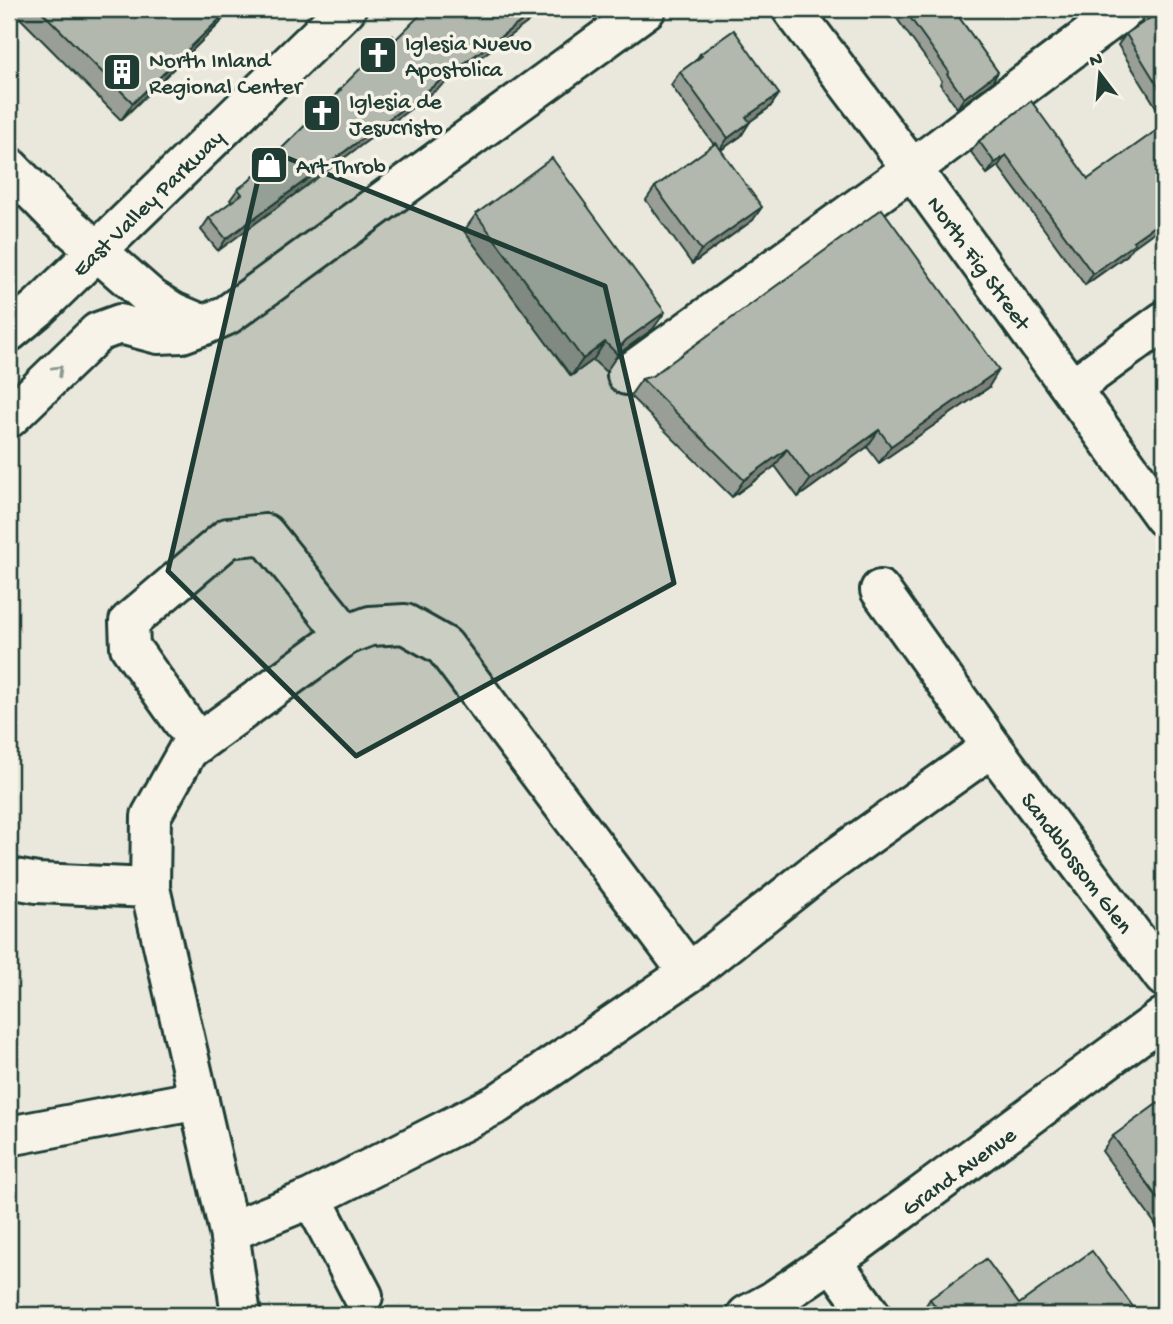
<svg xmlns="http://www.w3.org/2000/svg" width="1173" height="1324" font-family="'Gochi Hand',sans-serif">
<style>
.lines{fill:none;stroke-linecap:round;stroke-linejoin:round}
.minor-casing{stroke:#1f3d34;stroke-width:44}
.major-casing{stroke:#1f3d34;stroke-width:44}
.minor{stroke:#f7f3e8;stroke-width:38}
.major{stroke:#f7f3e8;stroke-width:38}
.wall{fill:#999e96;stroke:#1f3d34;stroke-width:2}
.shaded-wall{fill:#7d817a;stroke:#1f3d34;stroke-width:2}
.building{fill:#b2b8ae;stroke:#1f3d34;stroke-width:2}
.oneway{stroke:#8b988e}
.marked{fill:#1f3d34;fill-opacity:0.2;stroke:#1f3d34;stroke-width:5;stroke-linejoin:round}
.labels{text-anchor:middle;stroke-width:7;stroke-linejoin:round;paint-order:stroke}
.poi-label{font-size:23px;fill:#1f3d34;stroke:#f7f3e8;text-anchor:start}
.street-label{font-size:23px;fill:#1f3d34;stroke:#f7f3e8}
</style>
<rect width="100%" height="100%" fill="#eae8dd"/>
<filter id="ink" filterUnits="userSpaceOnUse"><feTurbulence type="fractalNoise" baseFrequency=".0143" numOctaves="2"/><feDisplacementMap in="SourceGraphic" scale="14" xChannelSelector="R" yChannelSelector="G"/><feConvolveMatrix kernelMatrix="1 2 1 2 8 2 1 2 1" color-interpolation-filters="sRGB"/></filter>
<g filter="url(#ink)">
<g class="lines">
<g class="minor-casing">
<path id="minor" d="M 792,9 L 912,169 L 1164,517
M 9,167 L 55,214 L 152,299 L 173,312 L 204,325 L 227,315 L 646,9
M 627,375 L 912,169 L 1125,9
M 1072,388 L 1164,321
M 880,590 L 992,747 L 1164,977
M 198,743 L 130,647 L 129,622 L 228,538 L 265,534 L 346,635
M 9,878 L 37,883 L 150,888
M 9,1136 L 199,1100
M 312,1198 L 363,1296
M 229,1232 L 150,888 L 151,816 L 188,750 L 346,635 L 370,626 L 405,624 L 444,646 L 689,973
M 832,1261 L 871,1315
M 241,1315 L 229,1232 L 312,1198 L 497,1104 L 689,973 L 815,873 L 992,747"/>
</g>
<g class="major-casing">
<path id="major" d="M 9,332 L 39,307 L 346,9
M 9,418 L 98,332 L 120,324 L 158,334 L 182,333 L 204,325
M 747,1315 L 773,1301 L 856,1244 L 1164,1017"/>
</g>
<use href="#minor" class="minor"/>
<use href="#major" class="major"/>
</g>
<path class="wall" d="M 11,9 L 230,9 L 219,24 L 121,120 Z
M 890,9 L 953,9 L 998,72 L 992,82 L 957,108 L 940,84 L 942,81 Z
M 1164,27 L 1164,120 L 1118,45 L 1126,34 Z
M 395,40 L 218,251 L 201,230 L 209,218 L 232,202 L 230,200 L 238,189 L 249,181 L 334,97 L 340,89 Z
M 700,54 L 779,94 L 770,107 L 749,122 L 741,136 L 721,150 L 753,220 L 692,264 L 646,200 L 655,187 L 714,145 L 671,85 L 680,72 L 695,61 Z
M 1031,101 L 1132,248 L 1127,255 L 1085,285 L 998,166 L 987,174 L 971,152 L 979,141 Z
M 476,214 L 653,329 L 618,354 L 606,372 L 593,360 L 571,376 L 464,231 Z
M 642,379 L 988,388 L 879,463 L 867,447 L 798,497 L 775,466 L 732,497 L 630,396 Z
M 1164,1112 L 1164,1236 L 1102,1151 L 1113,1136 Z
M 930,1299 L 1019,1304 L 1139,1315 L 923,1315 L 921,1313 Z"/>
<path class="shaded-wall" d="M 230,9 L 219,24 L 121,120 L 133,103 Z
M 538,9 L 546,9 L 218,251 L 226,239 Z
M 998,72 L 992,82 L 957,108 L 964,98 Z
M 779,94 L 770,107 L 737,131 L 746,117 Z
M 750,122 L 741,136 L 718,152 L 728,138 Z
M 1006,155 L 998,166 L 987,174 L 995,163 Z
M 762,207 L 753,220 L 692,264 L 701,250 Z
M 1164,219 L 1164,225 L 1132,248 L 1127,255 L 1085,285 L 1093,274 L 1133,241 Z
M 665,312 L 653,329 L 617,355 L 616,353 L 626,340 Z
M 605,342 L 593,360 L 571,376 L 583,359 Z
M 999,370 L 988,388 L 879,463 L 891,446 Z
M 879,430 L 867,447 L 798,497 L 810,480 Z
M 787,449 L 775,466 L 732,497 L 744,480 Z"/>
<path class="building" d="M 39,9 L 230,9 L 133,103 Z
M 426,9 L 538,9 L 226,239 L 209,218 L 242,194 L 238,189 L 249,181 L 341,90 L 340,89 L 393,36 L 395,40 Z
M 904,9 L 953,9 L 998,72 L 964,98 L 947,74 L 949,72 Z
M 1156,14 L 1164,27 L 1164,96 L 1126,34 Z
M 734,30 L 779,94 L 746,117 L 750,122 L 728,138 L 680,72 L 702,56 L 700,54 Z
M 1031,101 L 1088,179 L 1164,125 L 1164,219 L 1133,241 L 1135,243 L 1093,274 L 1006,155 L 995,163 L 979,141 Z
M 716,143 L 762,207 L 701,250 L 655,187 Z
M 552,158 L 665,312 L 626,340 L 619,348 L 618,355 L 605,342 L 583,359 L 476,214 Z
M 882,209 L 999,370 L 891,446 L 879,430 L 810,480 L 787,449 L 744,480 L 642,379 L 652,376 Z
M 1158,1103 L 1164,1112 L 1164,1207 L 1113,1136 Z
M 1092,1251 L 1139,1315 L 942,1315 L 930,1299 L 986,1259 L 1019,1304 Z"/>
<defs><path id="oneway-chevron" d="M-2-3.5L2.5 0L-2 3.5" fill="none" stroke-width="1.6" stroke-linecap="round" stroke-linejoin="round" transform="scale(1.75)"/></defs>
<use class="oneway" href="#oneway-chevron" transform="translate(58 370) rotate(-44)"/>
</g>
<path class="marked" d="M 265,149 L 605,286 L 674,583 L 356,756 L 168,571 Z"/>
<defs>
<g id="church-square" transform="scale(2.0125)"><rect x="-9" y="-9" width="18" height="18" rx="4" fill="#1f3d34" stroke="#f7f3e8"/><path d="M-1.2-6h2.4v3.5h3.3v2.4h-3.3V6h-2.4V-.1h-3.3v-2.4h3.3Z" fill="#fff"/></g>
<g id="building-square" transform="scale(2.0125)"><rect x="-9" y="-9" width="18" height="18" rx="4" fill="#1f3d34" stroke="#f7f3e8"/><path d="M-4-6H4V6H1V3H-1V6H-4ZM-2.5-4.3h1.7v1.8h-1.7ZM.8-4.3h1.7v1.8H.8ZM-2.5-1h1.7V.8h-1.7ZM.8-1h1.7V.8H.8Z" fill="#fff"/></g>
<g id="shop-square" transform="scale(2.0125)"><rect x="-9" y="-9" width="18" height="18" rx="4" fill="#1f3d34" stroke="#f7f3e8"/><path d="M-5-2.5h2.3a2.7 3.5 0 0 1 5.4 0H5L5.5 6h-11ZM-1.5-2.5h3a1.5 2.3 0 0 0-3 0Z" fill="#fff"/></g>
</defs>
<g fill-rule="evenodd">
<use href="#church-square" x="378" y="55"/>
<use href="#building-square" x="122" y="72"/>
<use href="#church-square" x="322" y="113"/>
<use href="#shop-square" x="269" y="165"/>
</g>
<g class="labels">
<g class="poi-label">
<text x="405" y="50">Iglesia Nuevo<tspan x="405" dy="26">Apostolica</tspan></text>
<text x="149" y="67">North Inland<tspan x="149" dy="26">Regional Center</tspan></text>
<text x="349" y="108">Iglesia de<tspan x="349" dy="26">Jesucristo</tspan></text>
<text x="296" y="173">Art Throb</text>
</g>
<g class="street-label">
<text transform="translate(147 202) rotate(-44)" y="8">East Valley Parkway</text>
<text transform="translate(980 262) rotate(54)" y="8">North Fig Street</text>
<text transform="translate(1078 862) rotate(53)" y="8">Sandblossom Glen</text>
<text transform="translate(958 1170) rotate(-36)" y="8">Grand Avenue</text>
</g>
</g>
<rect width="1173" height="1324" fill="none" stroke="#f7f3e8" stroke-width="35"/>
<rect x="18" y="18" width="1138" height="1289" fill="none" stroke="#1f3d34" stroke-width="2.5" filter="url(#ink)"/>
<g transform="translate(1100 74) rotate(344)" stroke="#f7f3e8" stroke-width="5" paint-order="stroke">
<path d="M0-5L12 26L0 18L-12 26Z" fill="#1f3d34"/>
<text y="-10" font-size="19" font-weight="bold" text-anchor="middle" fill="#1f3d34">N</text>
</g>
</svg>
